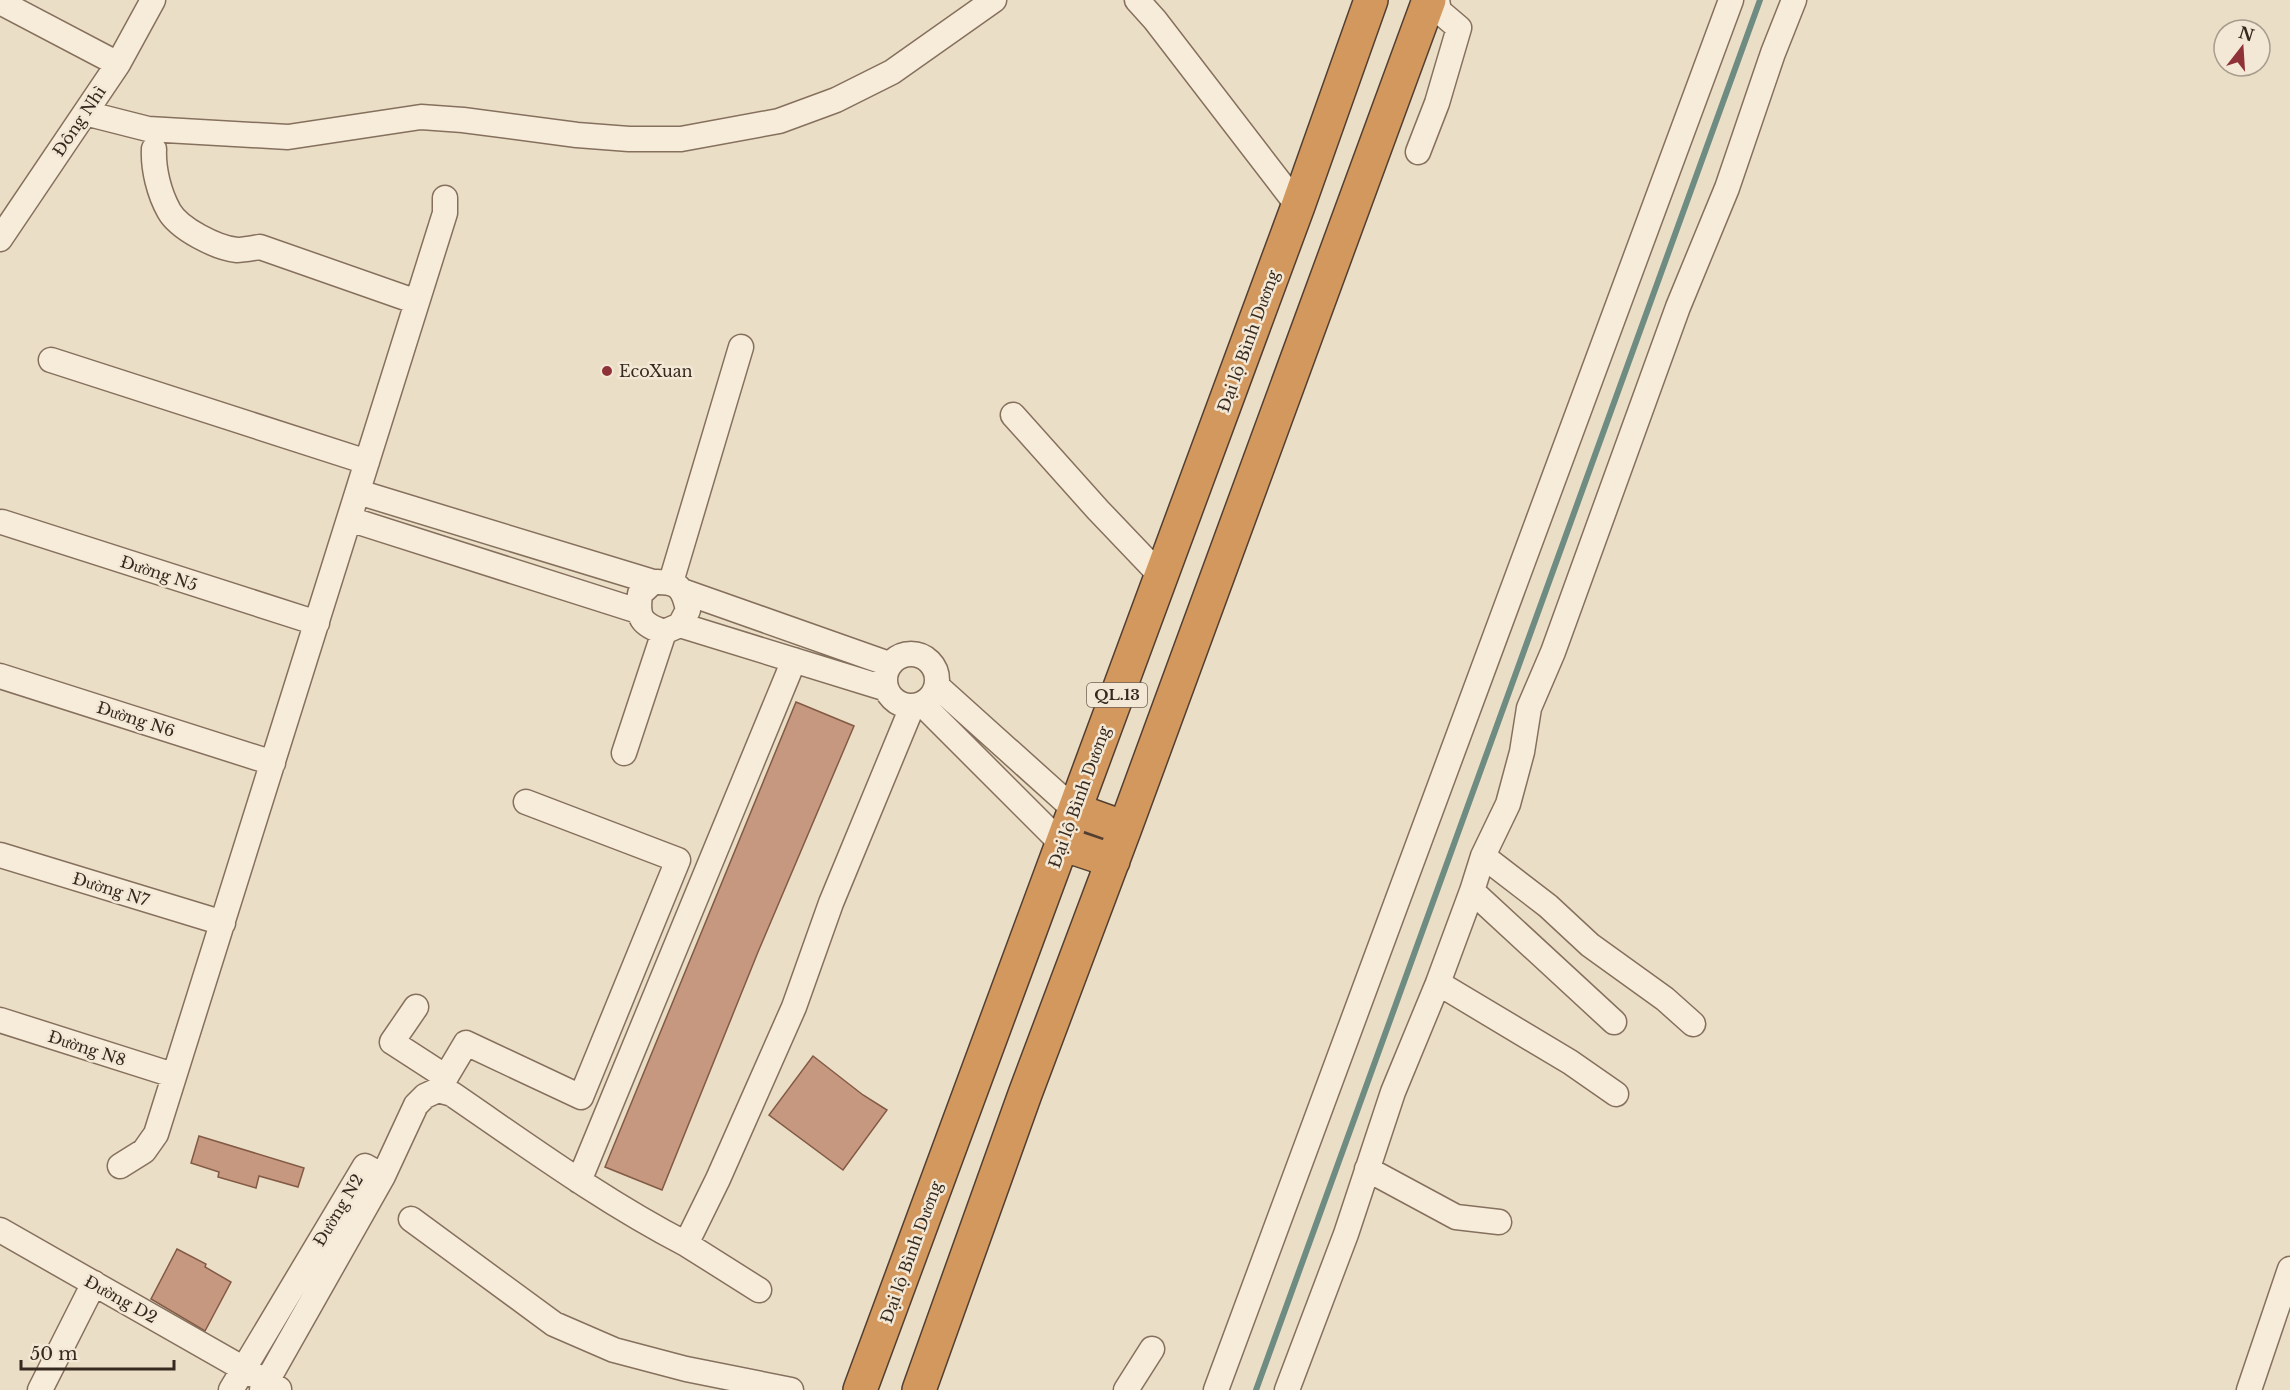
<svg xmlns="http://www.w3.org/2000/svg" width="2290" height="1390" font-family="'Libre Baskerville',serif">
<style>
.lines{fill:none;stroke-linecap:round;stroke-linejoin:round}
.stream{stroke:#6f8c83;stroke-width:6}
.building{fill:#c6987f;stroke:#825a45;stroke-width:1.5}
.minor-casing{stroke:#85705d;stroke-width:27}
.highway-casing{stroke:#533f31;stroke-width:36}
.minor{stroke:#f6ecd9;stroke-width:24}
.highway{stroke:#d3985e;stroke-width:33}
.poi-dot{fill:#8f3238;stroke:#f3e8d5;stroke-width:2}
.labels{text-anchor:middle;stroke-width:5;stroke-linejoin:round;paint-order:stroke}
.shield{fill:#f3e8d5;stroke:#6f6256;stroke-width:1.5}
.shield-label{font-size:15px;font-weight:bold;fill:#362920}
.street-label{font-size:16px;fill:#362920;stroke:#f3e8d5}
.poi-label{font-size:16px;fill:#362920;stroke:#f3e8d5;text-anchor:start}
</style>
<rect width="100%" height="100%" fill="#ebdec6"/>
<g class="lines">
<path class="stream" d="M 1256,1390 L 1760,0"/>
</g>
<path class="building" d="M 796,702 L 854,726 L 758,952 L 662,1190 L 605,1167 Z
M 813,1056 L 863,1095 L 887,1110 L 843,1170 L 769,1115 Z
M 199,1136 L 304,1168 L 298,1187 L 259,1176 L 256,1188 L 218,1177 L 219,1172 L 191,1163 Z
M 177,1249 L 206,1264 L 205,1267 L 231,1282 L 205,1331 L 151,1299 Z"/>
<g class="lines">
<g class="minor-casing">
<path id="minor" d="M 1137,0 L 1155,20 L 1298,206
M 0,2 L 118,64
M 85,113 L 148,129 L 288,137 L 421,117 L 463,120 L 577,135 L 629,139 L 681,139 L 779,121 L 836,100 L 892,72 L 994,0
M 154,149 C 153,169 159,193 169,211 C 179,229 217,248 237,250 C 244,250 253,248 260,247 L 417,302
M 1418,152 L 1437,103 L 1459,28 L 1439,11 L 1437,0
M 0,239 L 118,64 L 153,0
M 51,360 L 367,462
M 1013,415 L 1098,510 L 1161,576
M 358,492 L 653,582 C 677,581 683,586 688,610 L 680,625 L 664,632 C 641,624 637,618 640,594 L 653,582
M 349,519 L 638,611
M 2,522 L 317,623
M 671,582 L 741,347
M 685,592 L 889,664
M 680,625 L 884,688
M885 680a26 26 0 1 1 52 0a26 26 0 1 1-52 0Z
M 0,676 L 273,763
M 937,686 L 1075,810
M 923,705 L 1062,844
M 624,753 L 664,632
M 0,855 L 223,923
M 1483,856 L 1548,906 L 1590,945 L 1665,999 L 1693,1024
M 1472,891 L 1614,1022
M 1438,983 L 1570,1062 L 1616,1094
M 416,1007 L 392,1042 L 446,1077
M 0,1020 L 173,1075
M 438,1090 L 466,1043 L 581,1097 L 678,860 L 526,802
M 120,1166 L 144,1151 L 156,1134 L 445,213 L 445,198
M 1367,1169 L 1456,1217 L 1499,1222
M 579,1181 L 794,660
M 411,1219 L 554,1324 L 614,1350 L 686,1369 L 791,1390
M 0,1230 L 279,1389
M 686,1244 L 759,1290
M 40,1390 L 94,1283
M 231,1390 L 365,1166 L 383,1176
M 262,1390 L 383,1176 L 416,1105 L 425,1096 L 438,1090 L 452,1094 C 528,1146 603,1201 686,1244 L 718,1179 L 794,1007 L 831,903 L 912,707
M 1126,1390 L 1152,1349
M 1216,1390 L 1731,0
M 1287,1390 L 1346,1234 L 1393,1092 L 1438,983 L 1472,891 L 1483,856 L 1508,804 L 1522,752 L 1529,708 L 1553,652 L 1678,307 L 1727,188 L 1773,53 L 1794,0
M 2249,1390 L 2290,1269"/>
</g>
<g class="highway-casing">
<path id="highway" d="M 1075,810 L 1125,828
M 1062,844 L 1113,861
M 860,1390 L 1298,206 L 1371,0
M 919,1390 L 1025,1094 L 1125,828 L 1429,0"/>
</g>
<use href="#minor" class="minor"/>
<use href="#highway" class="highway"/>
</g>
<circle class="poi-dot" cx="607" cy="371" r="6"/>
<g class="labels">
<rect class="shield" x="1087" y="683" width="60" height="24" rx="4.5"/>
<g class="shield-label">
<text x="1117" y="700">QL.13</text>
</g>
<g class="street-label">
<text transform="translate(79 121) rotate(-56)" y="6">Đông Nhì</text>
<text transform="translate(1248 341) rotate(-70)" y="6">Đại lộ Bình Dương</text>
<text transform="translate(159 573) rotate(18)" y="6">Đường N5</text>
<text transform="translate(136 719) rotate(18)" y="6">Đường N6</text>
<text transform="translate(1079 797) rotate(-70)" y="6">Đại lộ Bình Dương</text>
<text transform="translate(111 889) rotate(17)" y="6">Đường N7</text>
<text transform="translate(87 1048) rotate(18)" y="6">Đường N8</text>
<text transform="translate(338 1210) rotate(-59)" y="6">Đường N2</text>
<text transform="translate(911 1252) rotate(-70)" y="6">Đại lộ Bình Dương</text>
<text transform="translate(121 1299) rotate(29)" y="6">Đường D2</text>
</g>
<g class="poi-label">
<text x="619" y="377">EcoXuan</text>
</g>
</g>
<g transform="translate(2242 48) rotate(17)"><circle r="28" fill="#f3e8d5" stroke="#a79c8d" stroke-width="1.5"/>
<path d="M0-4.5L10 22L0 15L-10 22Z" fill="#8f3238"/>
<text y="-9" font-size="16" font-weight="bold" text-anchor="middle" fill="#362920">N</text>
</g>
<path d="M21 1360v9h153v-9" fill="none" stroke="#362920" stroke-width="3"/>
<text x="30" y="1360" font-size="18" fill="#362920" stroke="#f3e8d5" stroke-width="4.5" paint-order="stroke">50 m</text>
</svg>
